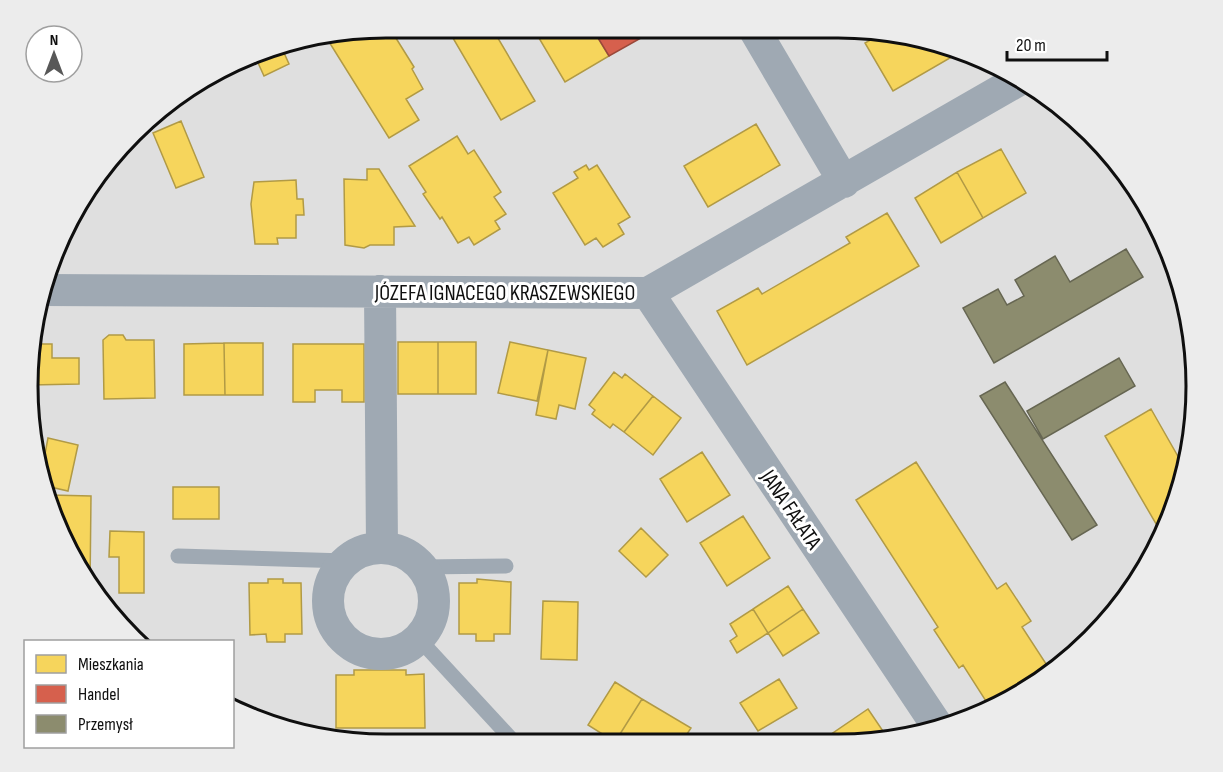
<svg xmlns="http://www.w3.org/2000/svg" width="1223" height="772" font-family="'Sofia Sans Condensed',sans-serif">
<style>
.homes{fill:#f6d55c;stroke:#b19a45;stroke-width:1.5}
.shops{fill:#d6604d;stroke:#9a483a;stroke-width:1.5}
.industry{fill:#8c8c6e;stroke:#666652;stroke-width:1.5}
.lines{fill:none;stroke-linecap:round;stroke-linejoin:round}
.lane{stroke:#9fa9b3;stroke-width:15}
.street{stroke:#9fa9b3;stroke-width:32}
.labels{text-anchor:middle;stroke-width:6;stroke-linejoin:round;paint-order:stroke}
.street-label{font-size:22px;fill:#0f0f0f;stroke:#fff}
.rim{fill:none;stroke:#0f0f0f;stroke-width:3}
</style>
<rect width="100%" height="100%" fill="#dfdfdf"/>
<path class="homes" d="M 389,27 L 414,67 L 412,69 L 423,89 L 406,99 L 419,120 L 389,138 L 326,37 Z
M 460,27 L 492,28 L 535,101 L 501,120 L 450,33 Z
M 533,28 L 592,28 L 609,56 L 565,82 Z
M 886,31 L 962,51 L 893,91 L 865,43 Z
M 280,44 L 289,64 L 264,76 L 254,54 Z
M 181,121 L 204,177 L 176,188 L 153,133 Z
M 756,124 L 780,165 L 708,207 L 684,166 Z
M 457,136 L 468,154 L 474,150 L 501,192 L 494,197 L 506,214 L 495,221 L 500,229 L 474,245 L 469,237 L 458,243 L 442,217 L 440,219 L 423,194 L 426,192 L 409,166 Z
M 1001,149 L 1026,193 L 983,218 L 957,172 Z
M 586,165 L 589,170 L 597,165 L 630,217 L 618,224 L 624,234 L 603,247 L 596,238 L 585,245 L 553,193 L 578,178 L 574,172 Z
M 367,169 L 379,169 L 415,226 L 394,227 L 394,245 L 370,245 L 364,248 L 345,245 L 344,179 L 367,180 Z
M 957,172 L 983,218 L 941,243 L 915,198 Z
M 296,180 L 297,199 L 303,199 L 304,215 L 296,215 L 296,238 L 277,238 L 278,244 L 255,244 L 251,204 L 254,182 Z
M 887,213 L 919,266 L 747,365 L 717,311 L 758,288 L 762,294 L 850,243 L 846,237 Z
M 109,335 L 123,335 L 126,340 L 154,340 L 155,398 L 104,399 L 103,340 Z
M 398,342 L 438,342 L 438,394 L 398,394 Z
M 438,342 L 476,342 L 476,394 L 438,394 Z
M 510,342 L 548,350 L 537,401 L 498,393 Z
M 224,343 L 225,395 L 184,395 L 184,344 Z
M 224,343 L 263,343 L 263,395 L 225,395 Z
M 31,344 L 37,344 L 37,353 L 31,353 L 29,376 L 28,363 Z
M 37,344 L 52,344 L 52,358 L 79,358 L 79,384 L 30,385 L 29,365 L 31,365 L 31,353 L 37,353 Z
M 293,344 L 364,344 L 364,402 L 342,402 L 342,390 L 315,390 L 315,402 L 293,402 Z
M 548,350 L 586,358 L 575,409 L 559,405 L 556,419 L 536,415 Z
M 614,372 L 622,378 L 625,374 L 653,396 L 624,432 L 613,424 L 610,428 L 592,414 L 595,410 L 589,405 Z
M 653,396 L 681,418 L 653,455 L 624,432 Z
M 1151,409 L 1184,467 L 1184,479 L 1159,529 L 1105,436 Z
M 48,438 L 78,445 L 68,491 L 42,485 L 40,480 Z
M 702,452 L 730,495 L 687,522 L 660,479 Z
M 916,462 L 997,589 L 1006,583 L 1031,621 L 1022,627 L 1052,673 L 996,708 L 991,709 L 963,665 L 959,668 L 934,630 L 938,627 L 856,500 Z
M 173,487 L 219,487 L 219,519 L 173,519 Z
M 50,495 L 91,496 L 90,588 L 50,502 Z
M 743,516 L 770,558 L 727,586 L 700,543 Z
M 641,528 L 668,555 L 646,577 L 619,551 Z
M 110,531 L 144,532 L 144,593 L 119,593 L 119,557 L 109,557 Z
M 268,579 L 283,579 L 283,583 L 301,583 L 302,634 L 285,634 L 285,642 L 267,642 L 266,634 L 250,635 L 249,583 L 268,583 Z
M 477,579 L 511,582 L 510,634 L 494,634 L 494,641 L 476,641 L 476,634 L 459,634 L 459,583 L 477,583 Z
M 788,586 L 803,609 L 768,633 L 753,609 Z
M 543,601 L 578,602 L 577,660 L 541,659 Z
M 753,609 L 768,633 L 737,653 L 730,641 L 737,636 L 730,624 Z
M 803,609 L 819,633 L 783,656 L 768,633 Z
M 354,670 L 406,670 L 406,675 L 424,674 L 425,728 L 336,728 L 336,675 L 354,675 Z
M 779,679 L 797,708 L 758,731 L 740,703 Z
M 615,682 L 642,699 L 615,742 L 588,725 Z
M 642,699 L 691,728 L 681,743 L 615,742 Z
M 868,709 L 887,737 L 861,744 L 837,744 L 830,735 Z"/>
<path class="shops" d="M 592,28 L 657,29 L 609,56 Z"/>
<path class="industry" d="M 1126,249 L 1143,277 L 994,363 L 963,308 L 998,289 L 1007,305 L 1024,296 L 1015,280 L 1055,256 L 1070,282 Z
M 1119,358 L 1135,386 L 1043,439 L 1027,411 Z
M 1005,382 L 1097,525 L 1072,540 L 980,396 Z"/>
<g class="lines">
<path class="lane" d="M 178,556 L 346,561
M 421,567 L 506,566
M 419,639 L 515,743"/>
<path class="street" d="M 754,29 L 844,182
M 42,290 L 648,293 L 1019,80
M 380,291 L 382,548
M 648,293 L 936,724
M328 601a53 53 0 1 1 106 0a53 53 0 1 1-106 0Z"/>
</g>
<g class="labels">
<g class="street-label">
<text x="505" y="300">JÓZEFA IGNACEGO KRASZEWSKIEGO</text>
<text transform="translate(792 509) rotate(56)" y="8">JANA FAŁATA</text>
</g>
</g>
<path d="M0 0H1223V772H0ZM386 38H838A348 348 0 0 1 1186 386V386A348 348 0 0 1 838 734H386A348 348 0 0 1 38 386V386A348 348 0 0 1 386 38Z" fill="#ececec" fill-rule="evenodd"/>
<path class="rim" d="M386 38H838A348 348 0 0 1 1186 386V386A348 348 0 0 1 838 734H386A348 348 0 0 1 38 386V386A348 348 0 0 1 386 38Z"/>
<rect x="24" y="640" width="210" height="108" fill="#ffffff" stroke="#9f9f9f" stroke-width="1.5"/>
<rect x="36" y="655" width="30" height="18" fill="#f6d55c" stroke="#9f9f9f" stroke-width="1.5"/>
<text x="78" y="670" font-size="18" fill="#0f0f0f">Mieszkania</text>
<rect x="36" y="685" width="30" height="18" fill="#d6604d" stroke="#9f9f9f" stroke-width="1.5"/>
<text x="78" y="700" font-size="18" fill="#0f0f0f">Handel</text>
<rect x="36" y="715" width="30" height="18" fill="#8c8c6e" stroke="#9f9f9f" stroke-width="1.5"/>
<text x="78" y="730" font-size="18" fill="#0f0f0f">Przemysł</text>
<g transform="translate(54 54)"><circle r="28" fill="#ffffff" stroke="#9f9f9f" stroke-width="1.5"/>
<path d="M0-4.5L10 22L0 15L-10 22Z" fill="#585858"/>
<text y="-9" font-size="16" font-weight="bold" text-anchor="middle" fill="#0f0f0f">N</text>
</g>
<path d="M1007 51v9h100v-9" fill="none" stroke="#0f0f0f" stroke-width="3"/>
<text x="1016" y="51" font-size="18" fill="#0f0f0f" stroke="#ffffff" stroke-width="4.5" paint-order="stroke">20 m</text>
</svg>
